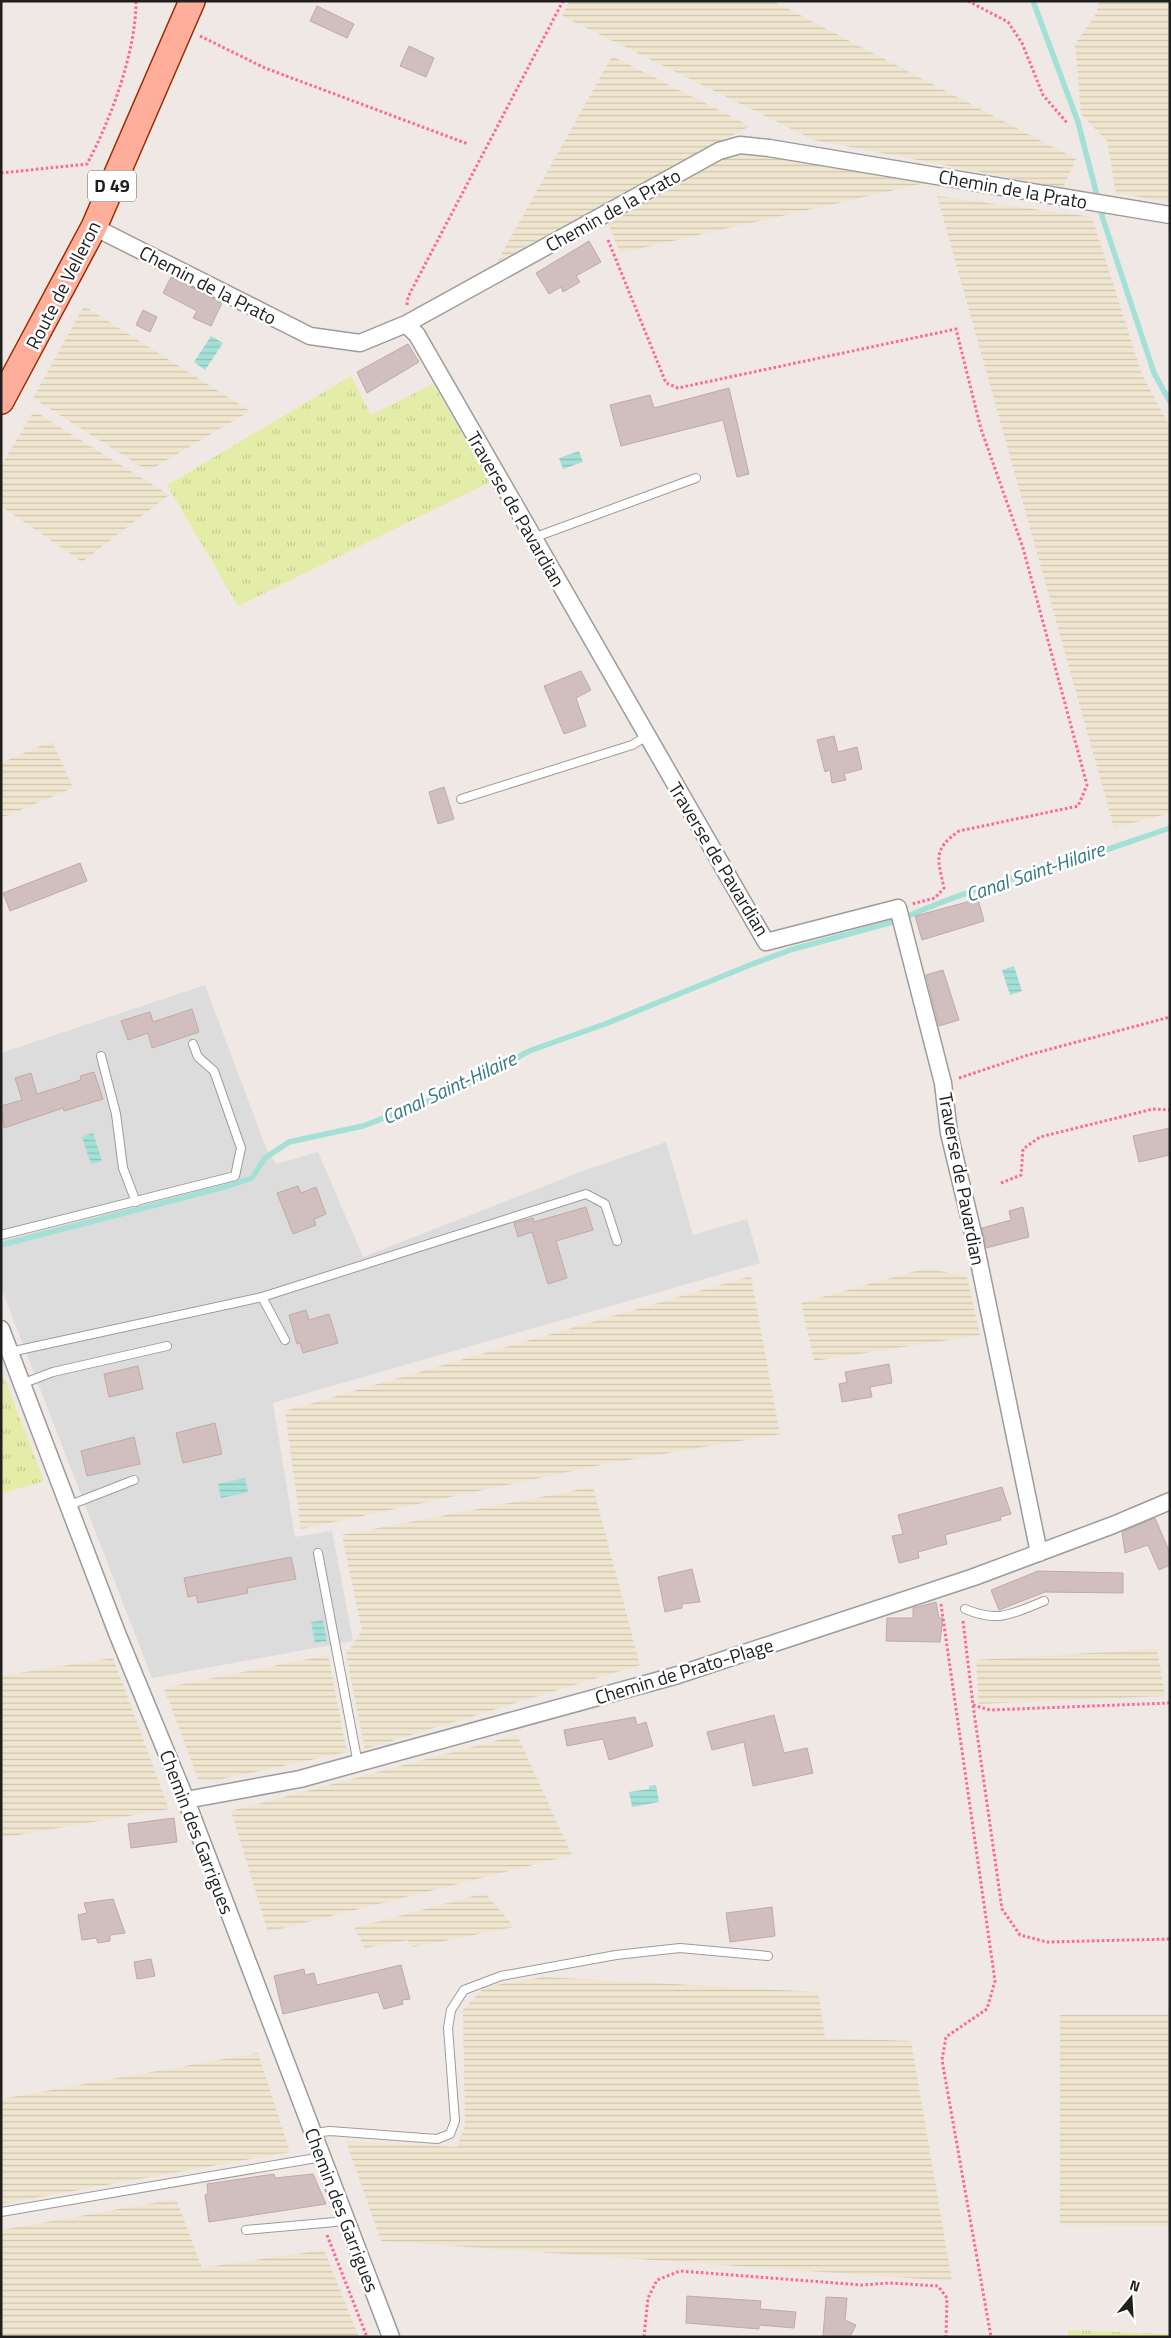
<svg xmlns="http://www.w3.org/2000/svg" width="1171" height="2338" font-family="'Titillium Web',sans-serif">
<style>
.residential{fill:#dddcdc}
.farmland{fill:url(#farmland-rules)}
.grass{fill:url(#grass-tufts)}
.water{fill:url(#water-rules)}
.lines{fill:none;stroke-linecap:round;stroke-linejoin:round}
.stream{stroke:#a3e0d7;stroke-width:5.5}
.building{fill:#d0bfbe;stroke:#c3a8a6}
.service-casing{stroke:#9c9c9c;stroke-width:10}
.minor-casing{stroke:#9c9c9c;stroke-width:19}
.primary-casing{stroke:#9a2d00;stroke-width:28}
.path{stroke:#ff6791;stroke-width:3;stroke-dasharray:2.5 2.5;stroke-linecap:butt}
.service{stroke:#fff;stroke-width:8}
.minor{stroke:#fff;stroke-width:16}
.primary{stroke:#ffae9b;stroke-width:25}
.labels{text-anchor:middle;stroke-width:5;stroke-linejoin:round;paint-order:stroke}
.shield{fill:#fff;stroke:#626262;stroke-width:1}
.shield-label{font-size:18px;font-weight:bold;fill:#1f1f1f}
.street-label{font-size:19px;fill:#1f1f1f;stroke:#fff}
.water-label{font-size:20px;font-style:italic;fill:#367983;stroke:#fff}
</style>
<defs>
<pattern id="farmland-rules" width="6" height="5" patternUnits="userSpaceOnUse" patternTransform="scale(1.25)"><rect width="6" height="5" fill="#f0e6cf"/><path d="M0 2.5h6" fill="none" stroke="#cdc5b1"/></pattern>
<pattern id="grass-tufts" width="24" height="20" patternUnits="userSpaceOnUse" patternTransform="scale(1.25)"><rect width="24" height="20" fill="#e4eda8"/><path d="M3 7l-1-3M5 7V3M7 7l1-3M15 17l-1-3M17 17v-4M19 17l1-3" fill="none" stroke="#c3cb90"/></pattern>
<pattern id="water-rules" width="6" height="5" patternUnits="userSpaceOnUse" patternTransform="scale(1.25)"><rect width="6" height="5" fill="#a3e0d7"/><path d="M0 2.5h6" fill="none" stroke="#8cc0b8"/></pattern>
</defs>
<rect width="100%" height="100%" fill="#f0e8e5"/>
<path class="residential" d="M 205,985 L 267,1150 L 276,1164 L 318,1152 L 363,1257 L 583,1171 L 666,1142 L 693,1235 L 747,1219 L 760,1263 L 273,1403 L 295,1537 L 332,1531 L 353,1641 L 152,1678 L 1,1288 L 1,1053 Z"/>
<path class="farmland" d="M 569,1 L 773,1 L 1076,159 L 1063,188 L 814,140 L 562,16 Z
M 1099,1 L 1170,1 L 1170,202 L 1116,193 L 1107,141 L 1081,114 L 1075,44 L 1096,14 Z
M 612,56 L 750,126 L 497,262 Z
M 733,153 L 777,153 L 895,174 L 925,183 L 620,253 L 608,223 Z
M 937,196 L 1092,217 L 1142,375 L 1170,427 L 1170,813 L 1114,828 Z
M 84,306 L 250,411 L 148,471 L 33,398 Z
M 34,411 L 169,495 L 82,562 L 1,506 L 1,466 Z
M 52,741 L 73,788 L 1,818 L 1,763 Z
M 927,1268 L 967,1277 L 980,1335 L 814,1361 L 801,1303 Z
M 751,1276 L 780,1434 L 605,1464 L 301,1529 L 285,1411 Z
M 593,1487 L 640,1665 L 365,1749 L 346,1654 L 362,1631 L 342,1535 Z
M 1157,1649 L 1165,1696 L 979,1704 L 976,1660 Z
M 328,1655 L 347,1752 L 213,1781 L 198,1779 L 164,1688 Z
M 113,1658 L 169,1809 L 1,1838 L 1,1676 Z
M 517,1735 L 572,1855 L 268,1932 L 231,1811 Z
M 485,1893 L 514,1927 L 414,1947 L 407,1940 L 365,1948 L 354,1928 Z
M 544,1977 L 818,1992 L 825,2038 L 911,2041 L 952,2281 L 381,2241 L 346,2141 L 457,2147 L 465,2126 L 463,2010 L 485,1987 Z
M 1060,2015 L 1170,2015 L 1170,2226 L 1060,2225 Z
M 258,2053 L 290,2152 L 1,2204 L 1,2099 Z
M 176,2199 L 202,2268 L 324,2250 L 359,2337 L 1,2337 L 1,2230 Z"/>
<path class="grass" d="M 351,376 L 371,415 L 433,384 L 490,482 L 238,606 L 167,485 Z
M 1,1369 L 44,1481 L 1,1494 Z
M 1068,2330 L 1170,2334 L 1170,2337 L 1068,2337 Z"/>
<path class="water" d="M 211,336 L 223,343 L 205,370 L 194,362 Z
M 579,451 L 583,462 L 563,469 L 559,458 Z
M 1014,966 L 1022,991 L 1010,995 L 1002,970 Z
M 93,1133 L 102,1161 L 91,1164 L 82,1137 Z
M 245,1478 L 248,1492 L 221,1498 L 218,1484 Z
M 323,1620 L 327,1641 L 315,1643 L 311,1622 Z
M 656,1785 L 659,1802 L 632,1807 L 629,1792 L 649,1789 L 649,1786 Z"/>
<g class="lines">
<path class="stream" d="M 1033,1 L 1078,122 L 1103,219 L 1154,373 L 1170,402
M 902,919 C 959,892 1019,877 1079,859 C 1110,849 1140,838 1170,828
M 1,1245 L 228,1186 L 252,1178 L 265,1158 L 289,1142 L 363,1126 L 439,1097 L 490,1073 L 529,1051 L 605,1024 L 750,965 L 790,950 L 900,920"/>
</g>
<path class="building" d="M 317,6 L 354,24 L 347,38 L 310,21 Z
M 409,46 L 434,58 L 426,77 L 400,66 Z
M 589,241 L 601,262 L 576,276 L 580,282 L 563,292 L 561,287 L 549,294 L 536,273 Z
M 171,277 L 222,303 L 211,326 L 193,318 L 197,311 L 163,293 Z
M 143,310 L 157,317 L 150,332 L 136,325 Z
M 408,344 L 419,362 L 367,393 L 357,372 Z
M 729,388 L 749,474 L 737,477 L 723,420 L 621,446 L 610,405 L 650,395 L 654,408 Z
M 581,671 L 591,690 L 576,698 L 586,726 L 564,734 L 544,686 Z
M 834,736 L 838,752 L 857,747 L 862,769 L 844,774 L 846,780 L 832,783 L 830,770 L 825,772 L 817,740 Z
M 444,787 L 454,819 L 438,824 L 429,792 Z
M 80,863 L 87,881 L 10,911 L 3,893 Z
M 978,899 L 984,921 L 922,940 L 915,916 Z
M 943,970 L 959,1020 L 939,1026 L 926,975 Z
M 192,1009 L 199,1032 L 152,1048 L 148,1033 L 128,1040 L 121,1021 L 150,1012 L 153,1022 Z
M 94,1072 L 103,1099 L 64,1111 L 63,1108 L 4,1128 L 1,1106 L 22,1100 L 15,1078 L 31,1073 L 37,1094 L 81,1080 L 80,1076 Z
M 1170,1128 L 1170,1155 L 1139,1162 L 1133,1136 Z
M 298,1186 L 301,1193 L 316,1187 L 326,1214 L 314,1219 L 316,1225 L 293,1234 L 277,1193 Z
M 586,1207 L 593,1230 L 556,1241 L 567,1278 L 548,1284 L 532,1232 L 518,1237 L 514,1223 L 533,1218 L 534,1222 Z
M 1023,1207 L 1029,1237 L 986,1248 L 982,1228 L 1011,1220 L 1009,1211 Z
M 306,1310 L 309,1320 L 329,1314 L 338,1343 L 303,1353 L 300,1343 L 297,1344 L 289,1315 Z
M 889,1364 L 892,1383 L 870,1387 L 872,1397 L 842,1402 L 839,1384 L 847,1382 L 845,1372 Z
M 138,1366 L 143,1389 L 109,1397 L 104,1374 Z
M 215,1423 L 222,1454 L 183,1463 L 176,1433 Z
M 134,1437 L 140,1464 L 87,1476 L 81,1451 Z
M 1002,1487 L 1011,1514 L 1000,1517 L 1001,1520 L 945,1535 L 947,1544 L 918,1552 L 919,1558 L 899,1563 L 892,1536 L 903,1534 L 898,1515 Z
M 1155,1518 L 1170,1553 L 1170,1565 L 1159,1570 L 1148,1545 L 1125,1553 L 1122,1532 Z
M 291,1557 L 296,1579 L 247,1588 L 248,1593 L 198,1603 L 196,1595 L 188,1597 L 184,1578 Z
M 692,1569 L 700,1602 L 682,1604 L 682,1608 L 665,1612 L 658,1577 Z
M 1038,1571 L 1123,1573 L 1123,1593 L 1045,1592 L 999,1610 L 991,1590 Z
M 936,1602 L 939,1618 L 943,1618 L 940,1642 L 886,1641 L 887,1618 L 913,1618 L 913,1608 Z
M 774,1715 L 784,1753 L 807,1748 L 813,1773 L 753,1786 L 744,1742 L 712,1750 L 707,1732 Z
M 635,1717 L 637,1725 L 646,1722 L 653,1746 L 609,1760 L 603,1739 L 567,1746 L 564,1730 Z
M 174,1818 L 177,1842 L 131,1848 L 128,1824 Z
M 113,1899 L 125,1933 L 110,1935 L 110,1941 L 98,1943 L 96,1938 L 82,1940 L 78,1915 L 87,1913 L 84,1903 Z
M 772,1907 L 775,1936 L 730,1942 L 726,1913 Z
M 151,1959 L 155,1976 L 137,1979 L 134,1962 Z
M 401,1965 L 410,1999 L 402,2000 L 403,2004 L 384,2009 L 378,1992 L 283,2014 L 274,1976 L 304,1969 L 305,1975 L 314,1973 L 317,1985 Z
M 274,2174 L 275,2178 L 313,2174 L 326,2204 L 209,2222 L 205,2195 L 208,2194 L 207,2184 Z
M 687,2296 L 761,2301 L 760,2309 L 796,2312 L 794,2328 L 759,2325 L 759,2329 L 686,2323 Z
M 826,2297 L 847,2298 L 845,2320 L 856,2325 L 850,2337 L 823,2337 Z"/>
<g class="lines">
<g class="service-casing">
<path id="service" d="M 533,538 L 696,478
M 461,799 L 632,745 L 647,736
M 101,1056 L 116,1114 L 123,1168 L 136,1202
M 1,1235 L 235,1176 L 241,1148 L 214,1071 L 198,1057 L 193,1044
M 262,1297 L 285,1340
M 10,1352 L 262,1297 L 586,1194 L 605,1204 L 617,1241
M 24,1383 L 53,1372 L 167,1346
M 70,1505 L 134,1480
M 318,1553 L 358,1764
M 965,1609 C 998,1623 1012,1614 1044,1601
M 313,2133 L 330,2131 L 437,2139 L 450,2134 L 455,2121 L 448,2028 L 451,2010 L 464,1990 L 501,1976 L 616,1955 L 680,1948 L 768,1956
M 1,2212 L 322,2157
M 246,2230 L 346,2221"/>
</g>
<g class="minor-casing">
<path id="minor" d="M 94,227 L 310,336 L 360,343 L 406,324 L 719,151 L 740,145 L 769,148 L 1170,215
M 406,324 L 417,335 L 766,942 L 898,908 L 943,1083 L 949,1133 L 973,1233 L 1039,1553
M 1,1329 L 117,1633 L 186,1800 L 391,2337
M 186,1800 L 300,1779 L 678,1675 L 974,1577 L 1113,1525 L 1170,1501"/>
</g>
<g class="primary-casing">
<path id="primary" d="M 1,401 L 94,227 L 192,1"/>
</g>
<path class="path" d="M 968,1 L 1008,22 L 1022,43 L 1043,95 L 1068,124
M 200,36 L 265,68 L 468,144
M 1,173 L 87,164 C 111,119 136,52 136,1
M 608,240 L 666,383 L 678,388 L 956,329 L 981,429 L 1023,548 L 1087,785 L 1078,806 L 959,831 C 932,850 938,859 944,888 L 935,898 L 912,904
M 407,305 L 408,297 L 563,1
M 959,1078 L 1028,1055 L 1170,1017
M 1001,1183 L 1021,1175 L 1023,1149 L 1040,1137 L 1153,1109 L 1170,1110
M 941,1604 L 995,1981 L 987,2009 L 946,2037 L 942,2060 L 991,2337
M 963,1621 L 973,1705 L 1002,1909 L 1020,1935 L 1047,1942 L 1170,1939
M 973,1705 L 990,1710 L 1170,1703
M 327,2235 L 367,2337
M 644,2337 L 648,2298 L 657,2280 L 680,2271 L 862,2285 L 890,2283 L 938,2286 L 947,2298 L 946,2337"/>
<use href="#service" class="service"/>
<use href="#minor" class="minor"/>
<use href="#primary" class="primary"/>
</g>
<g class="labels">
<rect class="shield" x="88" y="170.5" width="48" height="31" rx="4"/>
<g class="shield-label">
<text x="112" y="192">D 49</text>
</g>
<g class="street-label">
<text transform="translate(1013 189) rotate(10)" y="7">Chemin de la Prato</text>
<text transform="translate(613 210) rotate(-29)" y="7">Chemin de la Prato</text>
<text transform="translate(63 285) rotate(-63)" y="7">Route de Velleron</text>
<text transform="translate(208 285) rotate(27)" y="7">Chemin de la Prato</text>
<text transform="translate(516 509) rotate(60)" y="7">Traverse de Pavardian</text>
<text transform="translate(719 859) rotate(59)" y="7">Traverse de Pavardian</text>
<text transform="translate(962 1179) rotate(79)" y="7">Traverse de Pavardian</text>
<text transform="translate(684 1671) rotate(-17)" y="7">Chemin de Prato-Plage</text>
<text transform="translate(197 1832) rotate(69)" y="7">Chemin des Garrigues</text>
<text transform="translate(342 2210) rotate(69)" y="7">Chemin des Garrigues</text>
</g>
<g class="water-label">
<text transform="translate(1035 872) rotate(-19)" y="7">Canal Saint-Hilaire</text>
<text transform="translate(449 1088) rotate(-25)" y="7">Canal Saint-Hilaire</text>
</g>
</g>
<rect width="1171" height="2338" fill="none" stroke="#1f1f1f" stroke-width="5"/>
<g transform="translate(1131 2298) rotate(18)" stroke="#ffffff" stroke-width="4" paint-order="stroke">
<path d="M0-4L9 19L0 12L-9 19Z" fill="#1f1f1f"/>
<text y="-8" font-size="14" font-weight="bold" text-anchor="middle" fill="#1f1f1f">N</text>
</g>
</svg>
